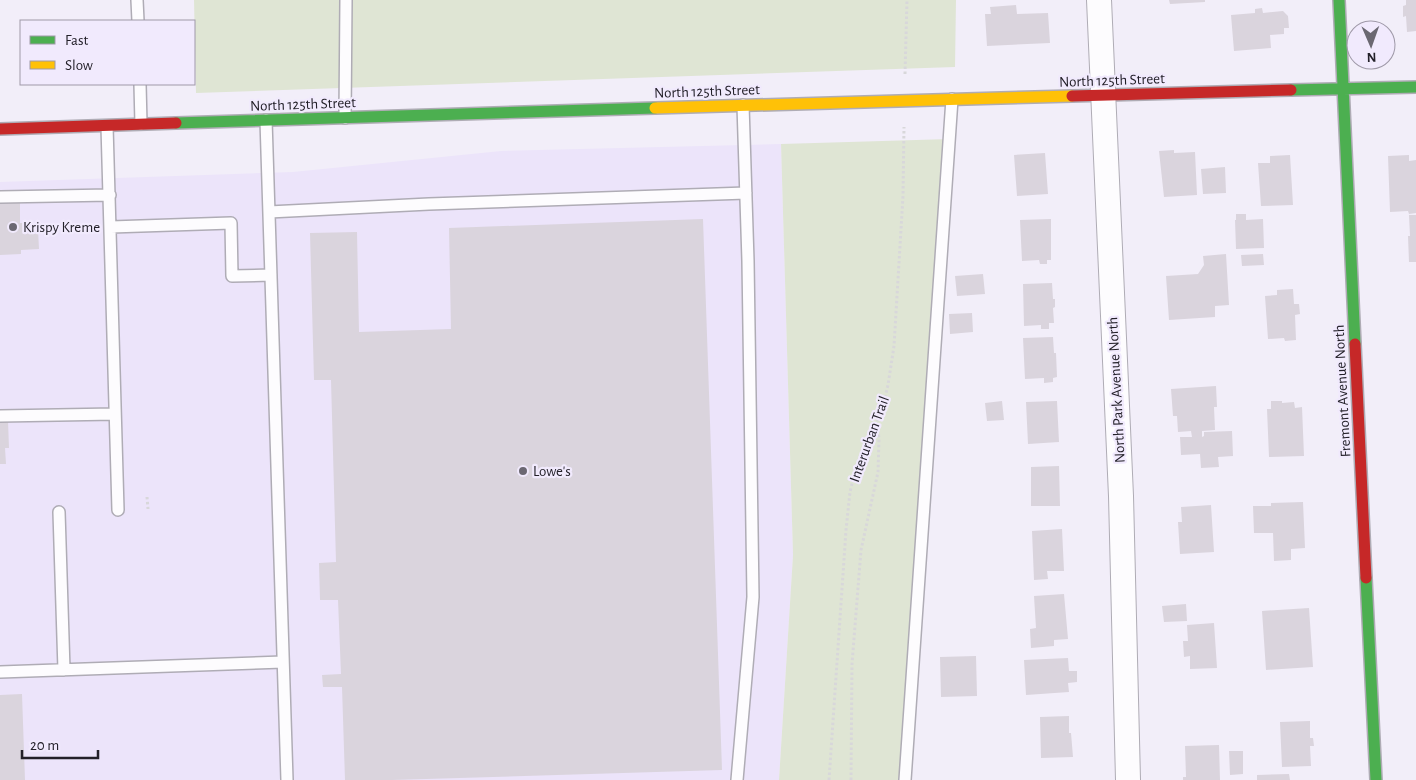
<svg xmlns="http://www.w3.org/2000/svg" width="1416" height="780" font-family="'Alegreya Sans',sans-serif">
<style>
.built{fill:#ece4fa}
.green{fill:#dfe5d4}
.building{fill:#dad4dd}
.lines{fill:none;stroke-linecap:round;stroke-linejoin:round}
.lane-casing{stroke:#afacb5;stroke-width:14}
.street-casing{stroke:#afacb5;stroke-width:26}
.fast-casing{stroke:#afacb5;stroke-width:14}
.slow-casing{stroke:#afacb5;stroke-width:14}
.jam-casing{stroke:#afacb5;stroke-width:14}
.path{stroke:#d8d7da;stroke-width:3;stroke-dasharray:2.5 2.5;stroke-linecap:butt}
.lane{stroke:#fdfcfe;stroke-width:11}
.street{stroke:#fdfcfe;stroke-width:24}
.fast{stroke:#4caf50;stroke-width:11}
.slow{stroke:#ffc107;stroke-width:11}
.jam{stroke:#c62828;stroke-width:11}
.poi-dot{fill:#6b6872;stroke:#f1eafd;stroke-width:2}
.labels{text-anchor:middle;stroke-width:4.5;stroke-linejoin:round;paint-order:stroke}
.street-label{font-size:15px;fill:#232029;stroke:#f1eafd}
.poi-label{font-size:15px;fill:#232029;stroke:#f1eafd;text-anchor:start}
</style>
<rect width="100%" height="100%" fill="#f2eef9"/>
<path class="built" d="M 781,144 L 793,555 L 779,780 L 0,780 L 0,182 L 293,172 L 501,151 Z"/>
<path class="green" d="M 194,0 L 956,0 L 955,67 L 196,93 Z
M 950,139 L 905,780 L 779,780 L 793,555 L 781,144 Z"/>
<path class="building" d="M 1169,0 L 1205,0 L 1205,2 L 1170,4 Z
M 1406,0 L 1416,0 L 1416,31 L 1407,32 L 1406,16 L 1403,17 L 1403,6 L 1406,5 Z
M 1016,5 L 1017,14 L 1048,13 L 1050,43 L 987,46 L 985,14 L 991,14 L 990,7 Z
M 1262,8 L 1263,13 L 1283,11 L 1288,16 L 1289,28 L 1284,28 L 1284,34 L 1270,35 L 1271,48 L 1234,51 L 1231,15 L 1255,13 L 1255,9 Z
M 1174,150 L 1174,153 L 1195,152 L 1197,195 L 1164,197 L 1159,151 Z
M 1045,153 L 1048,194 L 1017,196 L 1014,155 Z
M 1290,155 L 1293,205 L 1261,206 L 1258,163 L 1270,163 L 1270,156 Z
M 1409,155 L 1409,161 L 1416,160 L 1416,213 L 1409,214 L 1408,211 L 1390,212 L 1388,156 Z
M 1225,167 L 1226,193 L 1203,194 L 1201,169 Z
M 20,202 L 20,223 L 27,223 L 27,231 L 38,230 L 39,249 L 21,250 L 21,254 L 0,255 L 0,203 Z
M 1236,214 L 1246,214 L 1246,220 L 1263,219 L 1264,248 L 1236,249 L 1235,220 L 1236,220 Z
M 1409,215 L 1416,215 L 1416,262 L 1409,262 L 1408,236 L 1410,236 Z
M 703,219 L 722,770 L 392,780 L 345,780 L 342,687 L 323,687 L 322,675 L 341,674 L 338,600 L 320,600 L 319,563 L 336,562 L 331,380 L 314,380 L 310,233 L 357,232 L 359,332 L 451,329 L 449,228 Z
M 1051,219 L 1051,260 L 1047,260 L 1047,264 L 1040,264 L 1039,260 L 1022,261 L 1020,220 Z
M 1226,254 L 1229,305 L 1215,306 L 1215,317 L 1169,320 L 1166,276 L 1198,274 L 1204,265 L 1203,256 Z
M 1263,254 L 1264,265 L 1242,266 L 1241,255 Z
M 983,274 L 985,294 L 957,296 L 955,276 Z
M 1052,283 L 1053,299 L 1055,299 L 1055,307 L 1053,308 L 1054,323 L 1049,323 L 1049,329 L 1041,329 L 1041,325 L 1024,326 L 1023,284 Z
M 1293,289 L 1294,304 L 1299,304 L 1300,314 L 1295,315 L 1296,340 L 1285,341 L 1284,338 L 1268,339 L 1265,296 L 1277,295 L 1277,290 Z
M 972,313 L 973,332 L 950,334 L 949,314 Z
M 1053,337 L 1054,353 L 1056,353 L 1057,377 L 1053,378 L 1053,382 L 1044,383 L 1044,378 L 1025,379 L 1023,338 Z
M 1216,386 L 1217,407 L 1214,407 L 1215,430 L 1202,431 L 1202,437 L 1204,436 L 1204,432 L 1232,431 L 1233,456 L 1218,457 L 1219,467 L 1201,468 L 1200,454 L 1181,455 L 1180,437 L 1192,437 L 1191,431 L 1178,432 L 1177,416 L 1173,416 L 1171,389 Z
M 1002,401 L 1004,420 L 987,421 L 985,403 Z
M 1057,401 L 1059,442 L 1028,444 L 1026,402 Z
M 1271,401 L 1282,401 L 1282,403 L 1294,402 L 1295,408 L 1302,407 L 1304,456 L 1269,457 L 1267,409 L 1271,409 Z
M 0,421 L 8,421 L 9,448 L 5,448 L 6,464 L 0,464 Z
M 1059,466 L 1060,506 L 1031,506 L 1031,467 Z
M 1303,502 L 1305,548 L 1291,549 L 1291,560 L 1274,561 L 1273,533 L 1254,533 L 1253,506 L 1271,506 L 1271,503 Z
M 1211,505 L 1214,552 L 1180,554 L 1178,522 L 1182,522 L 1181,507 Z
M 1062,529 L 1064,571 L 1047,571 L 1048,579 L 1034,580 L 1032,531 Z
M 1064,594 L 1068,639 L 1054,640 L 1054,646 L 1031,648 L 1030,629 L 1036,628 L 1034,596 Z
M 1186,604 L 1187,621 L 1164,622 L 1162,606 Z
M 1309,608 L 1313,667 L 1266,670 L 1262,611 Z
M 1214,623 L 1217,668 L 1190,669 L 1190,656 L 1184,657 L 1183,641 L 1188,641 L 1187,625 Z
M 976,656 L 977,696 L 941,697 L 940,657 Z
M 1068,658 L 1069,671 L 1077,671 L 1077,682 L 1068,683 L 1069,692 L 1026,695 L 1024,660 Z
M 22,694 L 25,780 L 0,780 L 0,695 Z
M 1069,716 L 1069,733 L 1071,733 L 1073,757 L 1041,758 L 1040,717 Z
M 1310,721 L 1310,738 L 1313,738 L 1314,746 L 1310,746 L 1311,766 L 1282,767 L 1280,722 Z
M 1219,745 L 1220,780 L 1183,780 L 1183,777 L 1186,777 L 1185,746 Z
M 1229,751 L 1243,751 L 1243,774 L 1230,775 Z
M 1289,774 L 1290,780 L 1257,780 L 1257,775 Z"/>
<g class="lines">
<g class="lane-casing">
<path id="lane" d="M 137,0 L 138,21
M 140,84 L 141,124
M 345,118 L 346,0
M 266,120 L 287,780
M 107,126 L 118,510
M 0,197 L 110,195
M 269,212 L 429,204 L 746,193
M 111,227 L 231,223 L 232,276 L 271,275
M 0,416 L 115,414
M 59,512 L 64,670
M 0,672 L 283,662
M 737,780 L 753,597 L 748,261 L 743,105
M 905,780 L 952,99"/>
</g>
<g class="street-casing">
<path id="street" d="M 1099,0 L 1121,496 L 1128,780"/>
</g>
<g class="fast-casing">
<path id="fast" d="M 1339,0 L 1355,344
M 1291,90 L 1416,87
M 176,123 L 655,108
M 1366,578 L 1376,780"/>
</g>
<g class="slow-casing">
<path id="slow" d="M 655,108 L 1072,96"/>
</g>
<g class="jam-casing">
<path id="jam" d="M 1072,96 L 1291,90
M 0,129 L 176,123
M 1355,344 L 1366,578"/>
</g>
<path class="path" d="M 905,74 L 907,0
M 147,497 L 148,509
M 829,780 L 846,530 L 850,492 L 856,467 L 882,410 L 888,385 L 894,346 L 903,196 L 904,127
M 851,780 L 852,664 L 861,550 L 878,472 L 879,438 L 877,422"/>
<use href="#lane" class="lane"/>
<use href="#street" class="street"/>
<use href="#fast" class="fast"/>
<use href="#slow" class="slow"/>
<use href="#jam" class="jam"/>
</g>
<g class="poi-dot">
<circle cx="13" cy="227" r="5"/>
<circle cx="523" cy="471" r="5"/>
</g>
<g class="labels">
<g class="street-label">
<text transform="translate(1112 80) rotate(-2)" y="5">North 125th Street</text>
<text transform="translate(707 91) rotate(-2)" y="5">North 125th Street</text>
<text transform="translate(303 104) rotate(-2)" y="5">North 125th Street</text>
<text transform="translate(1116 390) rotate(-93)" y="5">North Park Avenue North</text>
<text transform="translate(1342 391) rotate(-93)" y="5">Fremont Avenue North</text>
<text transform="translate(869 439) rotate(-70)" y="5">Interurban Trail</text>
</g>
<g class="poi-label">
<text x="23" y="232">Krispy Kreme</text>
<text x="533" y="476">Lowe's</text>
</g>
</g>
<rect x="20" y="20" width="175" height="65" fill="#f1eafd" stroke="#9f99a8"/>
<rect x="30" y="36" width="25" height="8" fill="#4caf50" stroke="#9f99a8"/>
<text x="65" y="45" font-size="15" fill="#232029">Fast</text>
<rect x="30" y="61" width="25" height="8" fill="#ffc107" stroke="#9f99a8"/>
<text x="65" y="70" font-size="15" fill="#232029">Slow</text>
<g transform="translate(1371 45) rotate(178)"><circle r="24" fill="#f1eafd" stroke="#9f99a8"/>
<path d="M0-4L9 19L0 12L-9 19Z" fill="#6b6872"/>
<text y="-8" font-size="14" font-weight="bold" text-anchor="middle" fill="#232029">N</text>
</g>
<path d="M22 750v8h76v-8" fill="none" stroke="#232029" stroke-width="2.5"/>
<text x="30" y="750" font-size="15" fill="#232029" stroke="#f1eafd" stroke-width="4" paint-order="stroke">20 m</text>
</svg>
